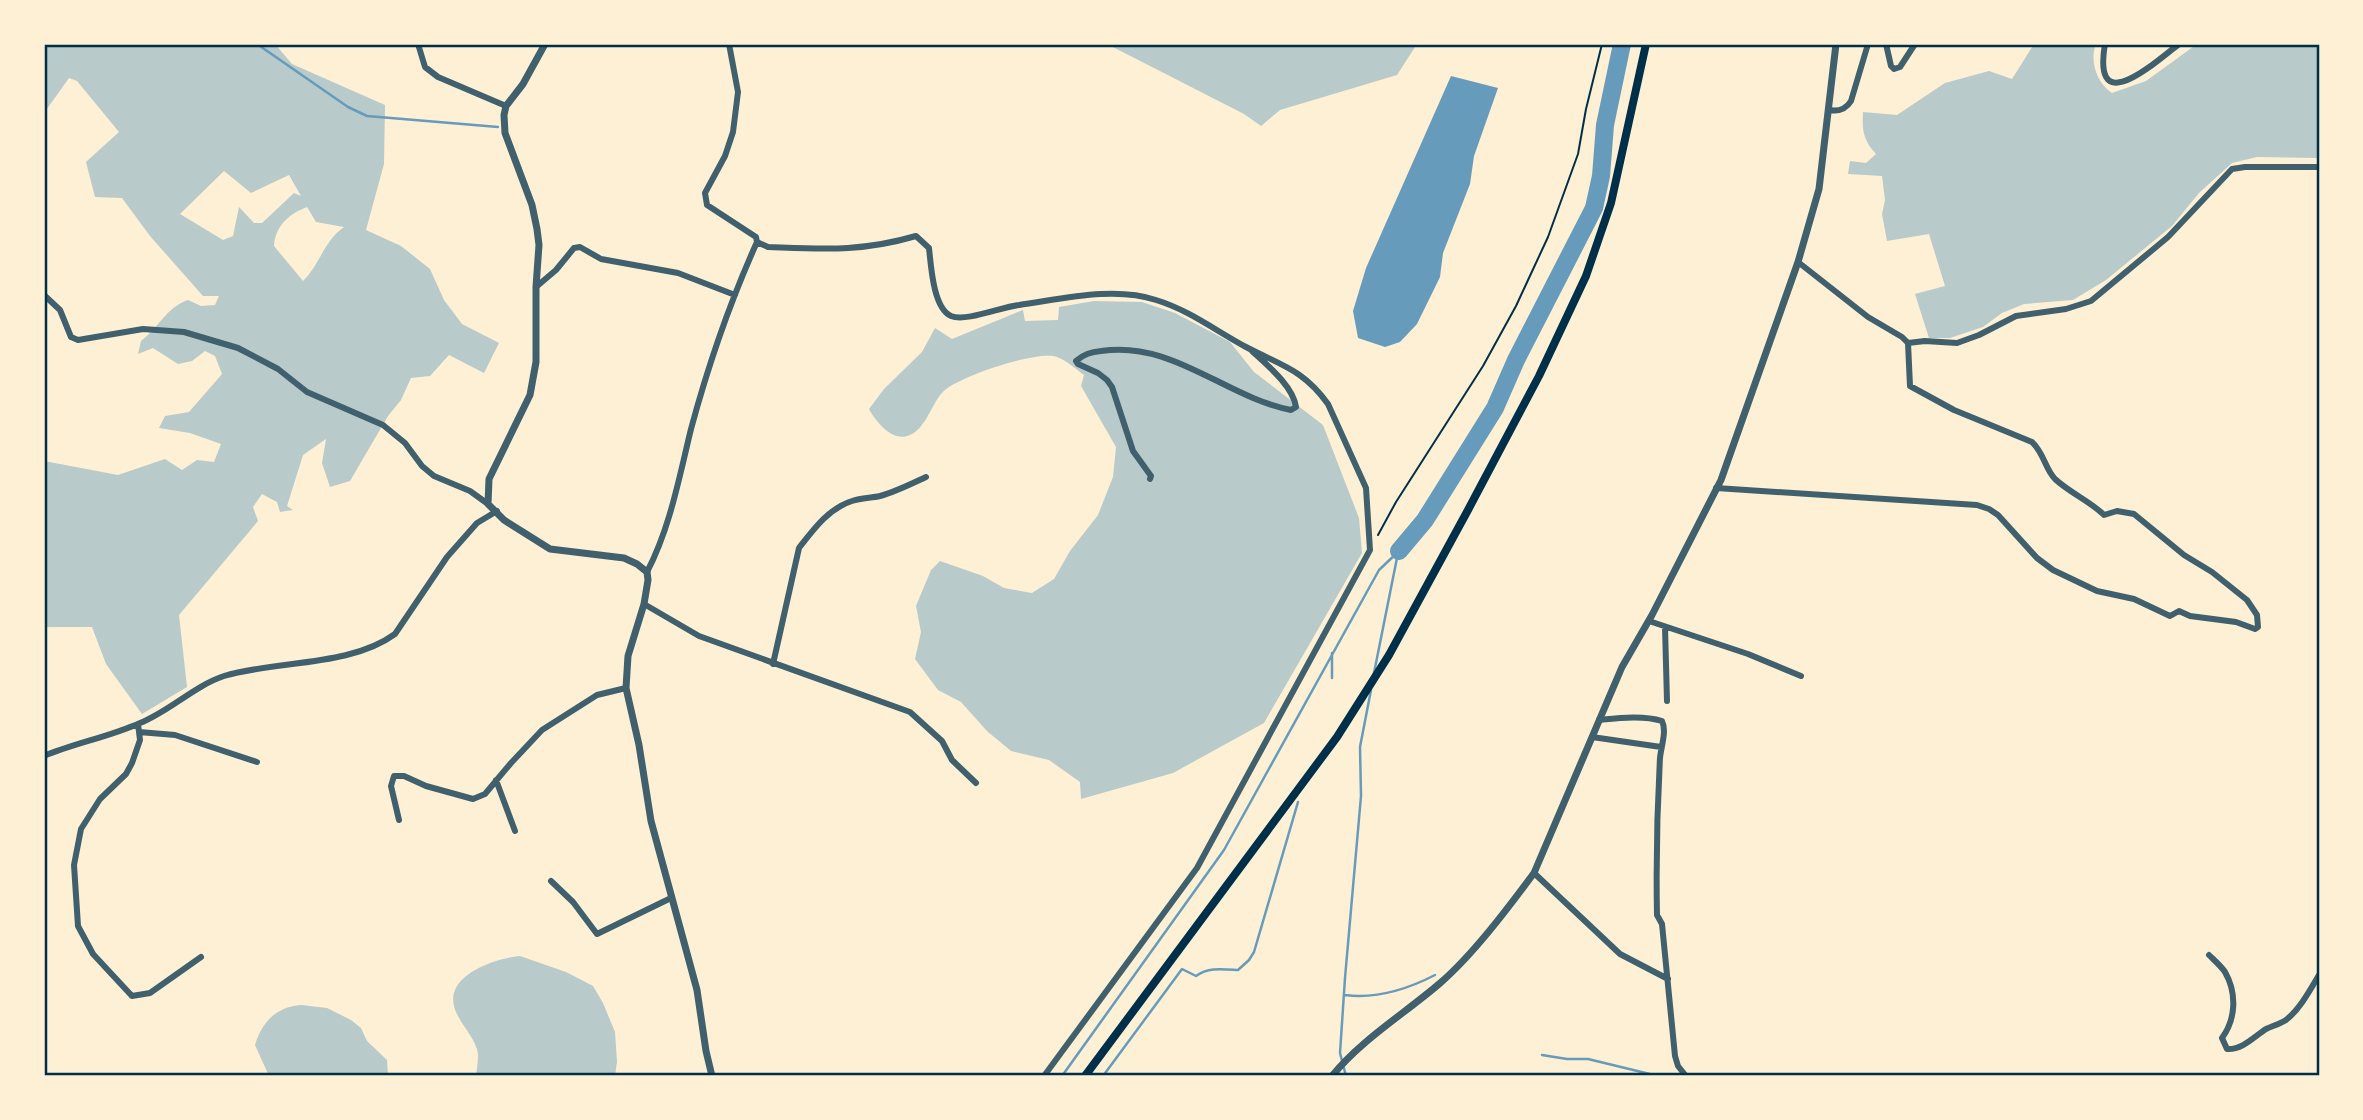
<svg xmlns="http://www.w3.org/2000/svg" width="2363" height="1120" font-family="Cabin,sans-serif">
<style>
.green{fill:#b9caca;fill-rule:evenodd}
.water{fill:#669bbc}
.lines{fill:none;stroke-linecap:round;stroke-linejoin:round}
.stream{stroke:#669bbc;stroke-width:2.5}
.river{stroke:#669bbc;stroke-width:18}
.path{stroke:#003049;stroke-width:2}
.minor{stroke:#3f606c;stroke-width:6}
.tertiary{stroke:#3f606c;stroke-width:7}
.secondary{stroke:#003049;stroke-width:8}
.neatline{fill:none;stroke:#003049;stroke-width:2.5}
</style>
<rect width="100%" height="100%" fill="#fdf0d5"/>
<path class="green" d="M 44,44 L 275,44 L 292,64 L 385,105 L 384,164 L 366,230 L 401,246 L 430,269 L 444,300 L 462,324 L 499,343 L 484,373 L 449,355 L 430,376 L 411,378 L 401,400 L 388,416 L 350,481 L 330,487 L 322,463 L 326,439 L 303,455 L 287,506 L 293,510 L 280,512 L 277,502 L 262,494 L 253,507 L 258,521 L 179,615 L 187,687 L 142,714 L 106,664 L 92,627 L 44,627 L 44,461 L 118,475 L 165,459 L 182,470 L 197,460 L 214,462 L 221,444 L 190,433 L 159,428 L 165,416 L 189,412 L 222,374 L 215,356 L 205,351 L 192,361 L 178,364 L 153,348 L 138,354 L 141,341 C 158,328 167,307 188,300 L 201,306 L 215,305 L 219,296 L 203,296 L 150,236 L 122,198 L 95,197 L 86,162 L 119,132 L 77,81 L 69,78 L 44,113 ZM 224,171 L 251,193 L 289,175 L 301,196 L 294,193 L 262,223 L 254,223 L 239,207 L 233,236 L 223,240 L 180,214 ZM 307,207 L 316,222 L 344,227 C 323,242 321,263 303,281 L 274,246 C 275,227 288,214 307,207 Z
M 1107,44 L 1417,44 L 1397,75 L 1280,110 L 1261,126 L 1244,114 Z
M 2034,44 L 2096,44 C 2089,61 2097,83 2112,93 L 2146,81 L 2197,44 L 2319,44 L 2319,158 L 2257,157 L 2232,163 L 2199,193 L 2172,226 L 2106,280 L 2073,300 L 2024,304 L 2002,313 L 1983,327 L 1950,338 L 1929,338 L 1915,294 L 1945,286 L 1929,234 L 1887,241 L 1882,214 L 1885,200 L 1882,176 L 1848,174 L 1850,161 L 1866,163 L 1876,154 C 1863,140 1862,130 1863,112 L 1897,115 L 1945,83 L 1989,71 L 2012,79 Z
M 1094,301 L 1142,302 L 1175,313 L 1230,342 L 1254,372 L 1323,425 L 1359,518 L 1362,553 L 1264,723 L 1173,773 L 1081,799 L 1080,782 L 1049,760 L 1011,751 L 987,731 L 961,702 L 938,690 L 915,659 L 921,632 L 916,606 L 931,570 L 940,561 L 983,576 L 1004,588 L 1032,593 L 1054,579 L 1070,551 L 1098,515 L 1113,477 L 1116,447 L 1081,386 L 1084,375 C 1076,369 1066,360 1057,357 C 1038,350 955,377 942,393 C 931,405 926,428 910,435 C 893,443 876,422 869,409 L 884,389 L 922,352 L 935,328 L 952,339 L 1023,310 L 1025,321 L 1058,320 L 1059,307 Z
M 520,956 L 566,972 L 593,986 L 603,1003 L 615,1032 L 617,1062 L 615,1076 L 476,1076 C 477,1069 478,1061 478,1054 C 476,1037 458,1023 454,1006 C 446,974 497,958 520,956 Z
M 301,1005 L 327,1008 L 351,1020 L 361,1028 L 367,1041 L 387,1060 L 388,1076 L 269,1076 L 255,1045 C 262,1022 276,1007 301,1005 Z"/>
<path class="water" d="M 1451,76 L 1498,88 L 1474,156 L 1470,184 L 1443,253 L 1440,277 L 1417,324 L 1400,342 L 1385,347 L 1358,338 L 1353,311 L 1366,268 Z"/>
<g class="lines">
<path class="stream" d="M 144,44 L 145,44
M 257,44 L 348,107 L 367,116 L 498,127
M 1374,673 L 1398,553
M 1332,678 L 1332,653
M 1345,995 C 1377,999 1406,990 1435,975
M 1542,1055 L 1567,1059 L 1588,1059 L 1658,1076
M 1062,1076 L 1224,850 L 1379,570 L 1399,551
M 1103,1076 L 1182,969 L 1196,976 C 1208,967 1222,969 1238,970 L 1249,960 L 1254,952 L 1298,802
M 1346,1076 L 1340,1053 L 1345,978 L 1361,796 L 1360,747 L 1371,690"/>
<path class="river" d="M 1399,551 L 1425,520 L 1495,408 L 1516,360 L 1594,208 L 1601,176 L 1605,125 L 1622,44"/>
<path class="path" d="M 1378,535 L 1396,502 L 1483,366 L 1516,306 L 1548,237 L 1578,154 L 1586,109 L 1602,44"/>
<path class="minor" d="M 418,44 L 425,67 L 438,77 L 506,106
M 729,44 L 738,92 L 733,132 L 725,156 L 705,193 L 707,205 L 756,237 L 757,242
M 1886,44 L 1891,66 L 1894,69 L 1900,67 L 1915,44
M 2105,44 C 2092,120 2153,64 2179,44
M 1829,110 C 1839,112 1846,109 1851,101 L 1868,44
M 1798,262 L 1868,317 L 1902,337 L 1908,343 L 1925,341 L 1957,343 L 1979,335 L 2016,316 L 2066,309 L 2091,301 L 2168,237 L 2232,169 L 2245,167 L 2319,167
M 536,287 L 556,270 L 574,248 L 580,247 L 601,259 L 678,273 L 735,295
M 44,295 L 60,310 L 71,337 L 78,340 L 143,329 L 184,332 L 238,348 L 278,369 L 307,392 L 383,425 L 405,443 L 422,466 L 434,476 L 470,491 L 488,504
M 1150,479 L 1151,476 L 1133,451 L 1112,387 L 1107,380 L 1098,373 L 1078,364 L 1076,361 C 1084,354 1091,352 1101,351 C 1172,340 1225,397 1291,410 L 1296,407 C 1293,386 1267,365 1252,351
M 1716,488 L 1977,505 L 1989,509 L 1998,515 L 2037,558 L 2053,570 L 2097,591 L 2134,599 L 2170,616 L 2179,611 L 2190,616 L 2236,622 L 2255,629 L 2258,627 L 2257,615 L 2247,600 L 2212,572 L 2184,555 L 2134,514 L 2117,511 L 2104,515 C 2090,501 2070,493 2055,479 C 2045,469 2044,453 2032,442 L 1954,410 L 1910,386 L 1908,343
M 647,572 C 670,528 679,478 691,429 C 708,366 730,302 757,242 L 768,247 C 824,249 861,252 916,236 L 929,248 C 931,265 933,308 951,316 C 966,322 1001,307 1019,305 C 1062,299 1114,286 1156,300 C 1189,310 1216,331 1246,347 C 1280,365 1303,369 1328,404 L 1366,488 L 1370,550 L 1197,868 L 1044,1076
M 644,604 L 699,636 L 910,712 L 942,741 L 952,760 L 976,783
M 1649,621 L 1748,654 L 1801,676
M 1665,627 L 1667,701
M 773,664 L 799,548 C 813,530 829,508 852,501 C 861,498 871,498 880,496 C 895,492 911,484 926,477
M 1599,720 C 1619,718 1643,715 1662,721 C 1667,731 1661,747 1660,758 C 1657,811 1656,863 1657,915 L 1662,924 L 1675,1056 L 1678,1066 L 1686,1076
M 138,724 L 140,740 L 132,763 L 126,774 L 100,799 L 81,829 L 74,865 L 78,926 L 93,954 L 132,996 L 150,993 L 201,957
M 139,732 L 175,735 L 257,762
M 1592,737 L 1661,747
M 44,756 C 75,743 109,737 140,723 C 170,711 194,686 224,676 C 277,660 350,667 395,634 L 447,557 L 477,523 L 497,511
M 496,780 L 515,831
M 399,820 L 391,786 L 394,776 L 404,776 L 426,786 L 473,799 L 485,794 L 511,763 L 542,730 L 597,695 L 626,688
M 1534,873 L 1620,954 L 1668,979
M 551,881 L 573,902 L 597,934 L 671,898
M 2209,955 C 2214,960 2221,966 2225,972 C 2237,993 2236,1019 2222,1038 L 2227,1049 C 2242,1050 2254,1037 2266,1029 C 2272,1026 2280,1024 2286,1020 C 2300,1009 2310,990 2319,975"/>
<path class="tertiary" d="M 545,44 L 523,84 L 506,106 L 504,115 L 505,133 L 532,205 L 537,229 L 539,245 L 536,287 L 536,362 L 530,395 L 489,479 L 488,504 L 504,520 L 550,549 L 624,558 L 637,564 L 647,572 L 648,580 L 644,604 L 628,656 L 626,688 L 639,745 L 651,821 L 697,990 L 706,1051 L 712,1076
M 1332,1076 C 1361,1040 1404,1014 1439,984 C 1472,956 1508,908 1534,873 L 1622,667 L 1652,615 L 1721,480 L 1798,262 L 1819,189 L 1836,44"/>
<path class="secondary" d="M 1085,1076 L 1337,737 L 1389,655 L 1468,510 L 1539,376 L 1586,276 L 1611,203 L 1646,44"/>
</g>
<rect width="2363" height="1120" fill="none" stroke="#fdf0d5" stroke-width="91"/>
<rect x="46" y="46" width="2272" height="1028" class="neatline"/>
</svg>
